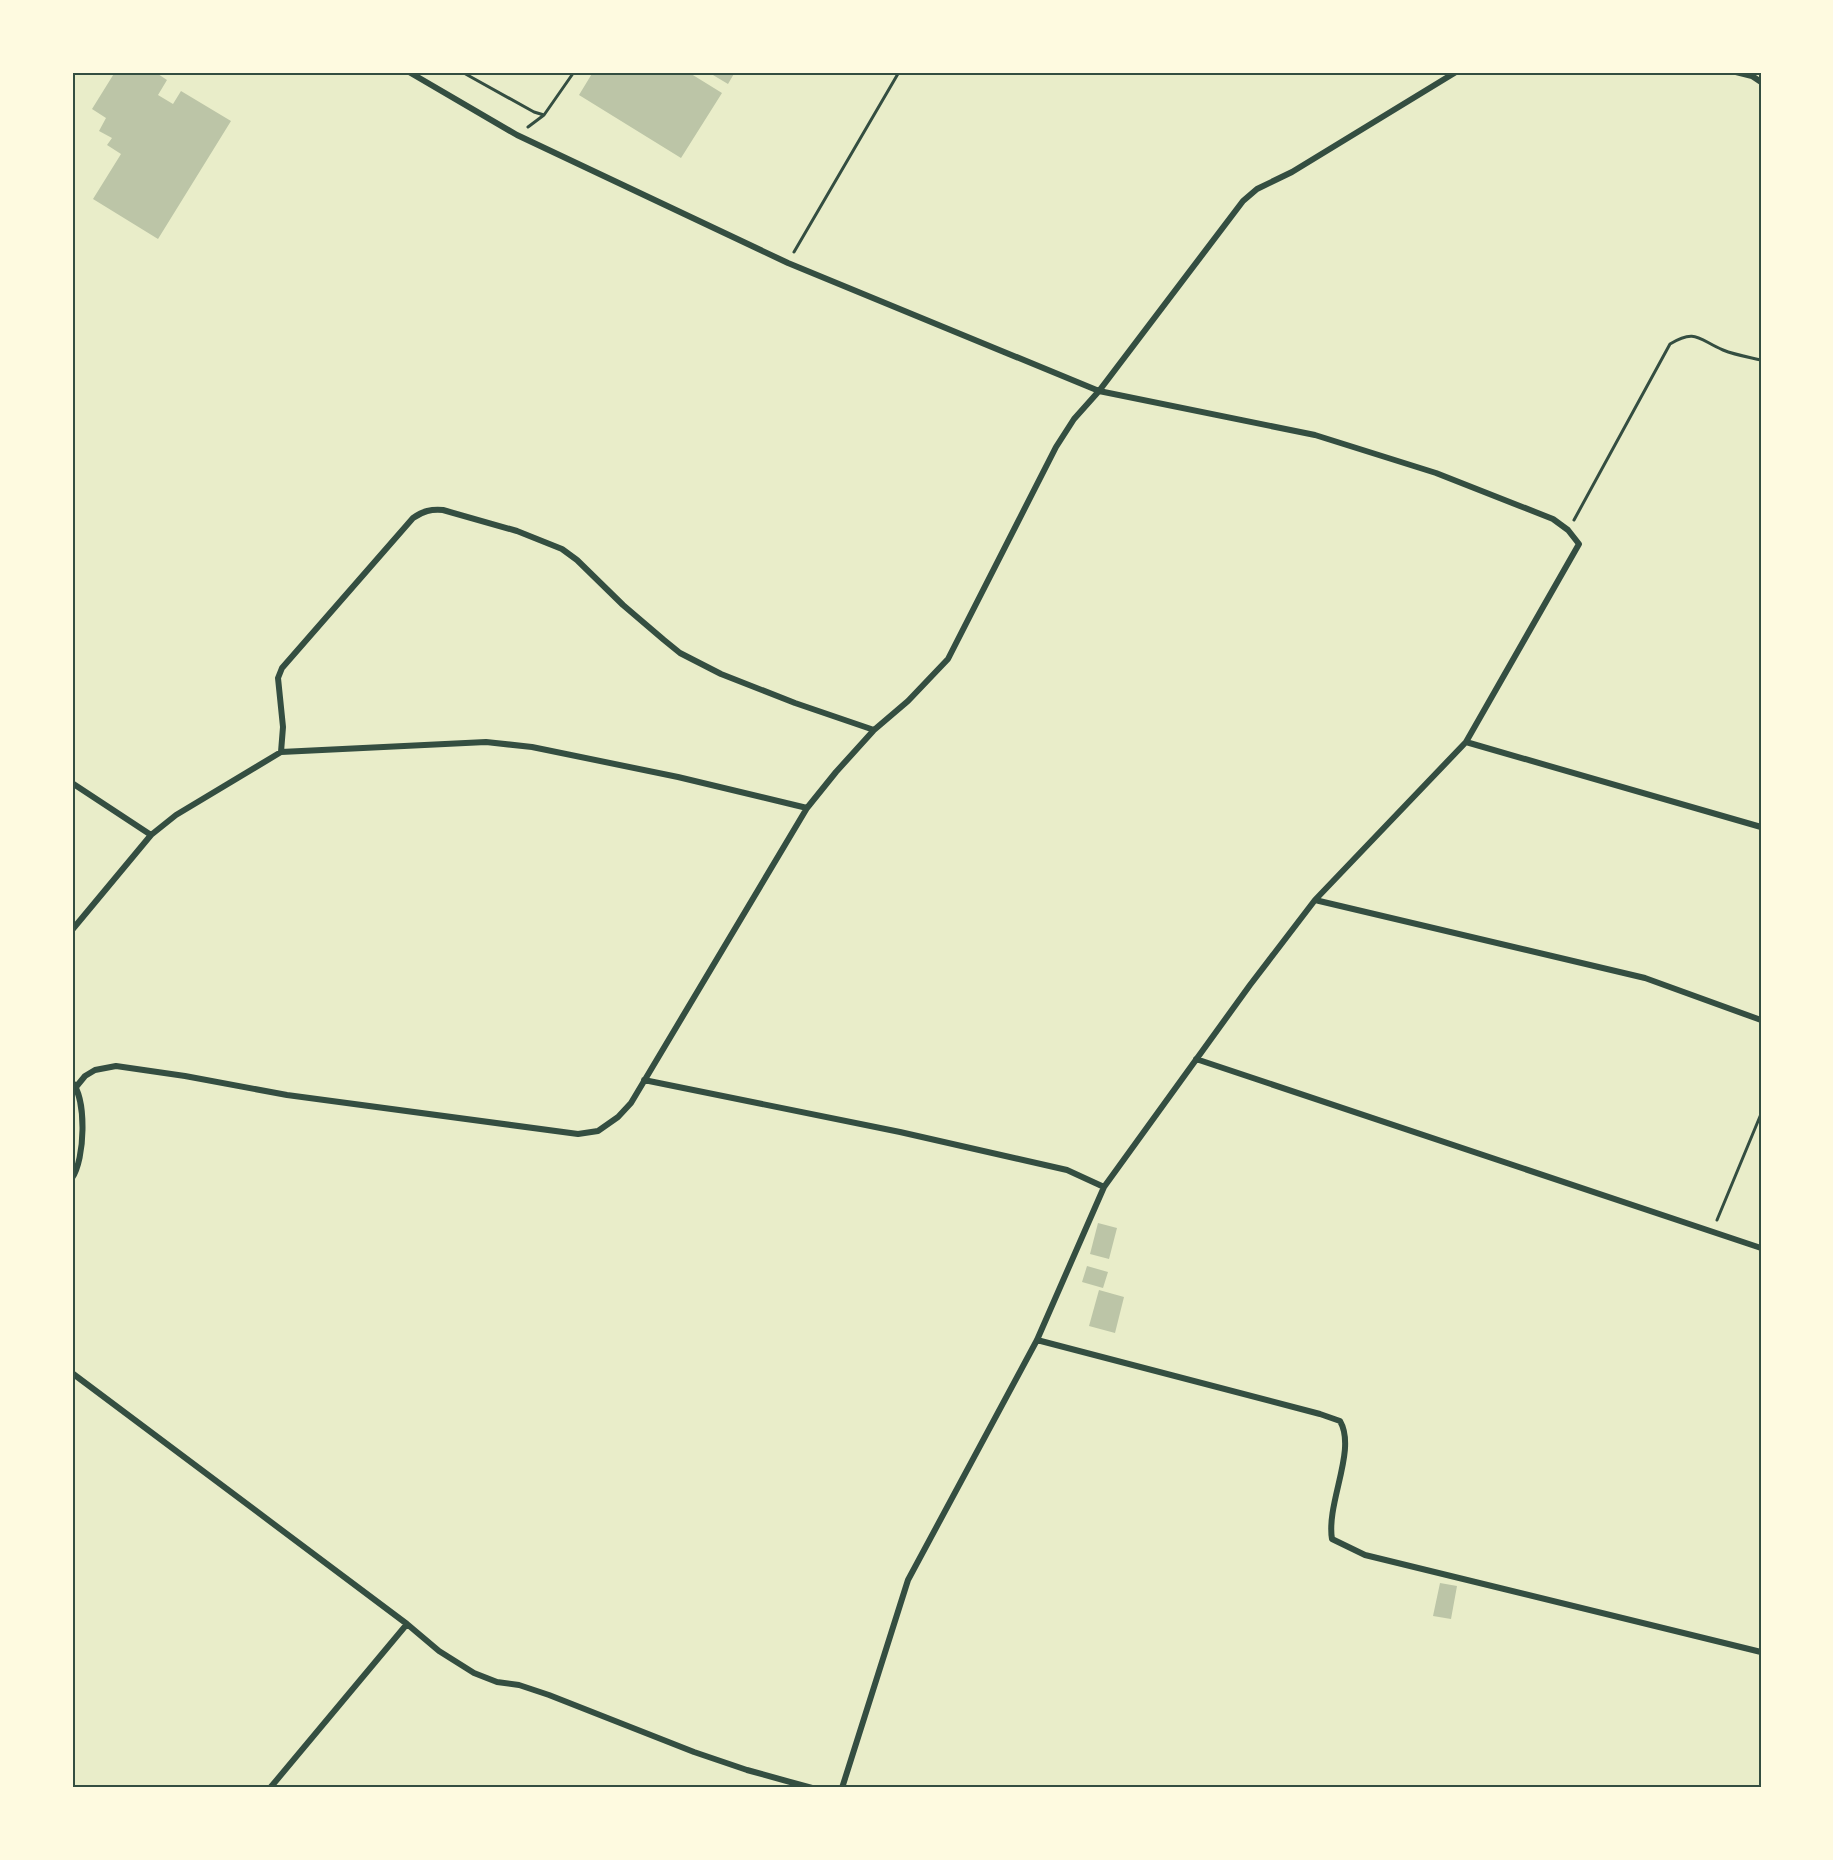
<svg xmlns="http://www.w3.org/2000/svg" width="1833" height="1860" font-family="Barlow,sans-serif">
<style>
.building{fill:#bcc5a7}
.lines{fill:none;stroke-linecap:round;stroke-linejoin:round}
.path{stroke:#344e41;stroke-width:3}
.minor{stroke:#344e41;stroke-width:6}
.neatline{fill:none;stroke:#344e41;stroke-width:2}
</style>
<rect width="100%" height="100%" fill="#e9edc9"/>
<path class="building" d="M 115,72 L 155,72 L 167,80 L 158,95 L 173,104 L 181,91 L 231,121 L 158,239 L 93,199 L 121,154 L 107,145 L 112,138 L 99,131 L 106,118 L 92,109 Z
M 593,72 L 688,72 L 722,93 L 681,158 L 579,95 Z
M 708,72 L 735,72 L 728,84 Z
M 1098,1223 L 1117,1228 L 1109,1259 L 1090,1254 Z
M 1087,1266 L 1108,1272 L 1103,1288 L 1082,1282 Z
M 1099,1290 L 1124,1297 L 1115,1333 L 1089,1326 Z
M 1440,1583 L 1457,1586 L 1451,1619 L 1433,1616 Z"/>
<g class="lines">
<path class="path" d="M 462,72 L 534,112 L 544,115
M 528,127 L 544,115 L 574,72
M 794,252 L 899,72
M 1574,520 L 1670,344 C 1696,328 1699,340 1723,350 C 1735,355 1748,357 1761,360
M 1717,1220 L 1761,1114"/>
<path class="minor" d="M 409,72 L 517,135 L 788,263 L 1099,391 L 1243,201 L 1257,189 L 1292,172 L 1456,72
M 1736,72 L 1752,76 L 1761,82
M 1466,742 L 1761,827
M 281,752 L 283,727 L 278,678 L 282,668 L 413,518 C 423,511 431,509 443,510 L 517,531 L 562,549 L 577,560 L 623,605 L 664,640 L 680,653 L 721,674 L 795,703 L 874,730
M 72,783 L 151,835
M 807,808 L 836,772 L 874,730 L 908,701 L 948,659 L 1056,447 L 1074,419 L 1099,391 L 1315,435 L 1436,473 L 1553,519 L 1568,530 L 1579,544 L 1466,742 L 1315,900
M 72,930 L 151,835 L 176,815 L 281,752 L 486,742 L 532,747 L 678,777 L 807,808 L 631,1103 L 618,1117 L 598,1131 L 578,1134 L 287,1095 L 185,1076 L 116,1066 L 95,1070 L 85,1076 L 76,1087
M 1196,1059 L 1761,1248
M 644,1080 L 900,1132 L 1067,1170 L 1104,1187 L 1037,1340 L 908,1580 L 842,1788
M 72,1082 C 87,1100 85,1159 72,1178
M 1104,1187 L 1250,985 L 1315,900 L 1645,978 L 1761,1020
M 1037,1340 L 1320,1414 L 1340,1421 C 1357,1450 1326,1503 1332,1539 L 1365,1555 L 1761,1652
M 72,1373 L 407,1624 L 439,1651 L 474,1673 L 497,1682 L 519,1685 L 549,1695 L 694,1752 L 747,1770 L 812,1788
M 270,1788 L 407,1624"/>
</g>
<rect width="1833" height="1860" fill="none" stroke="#fefae0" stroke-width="147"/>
<rect x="74" y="74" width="1686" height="1712" class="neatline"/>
</svg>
